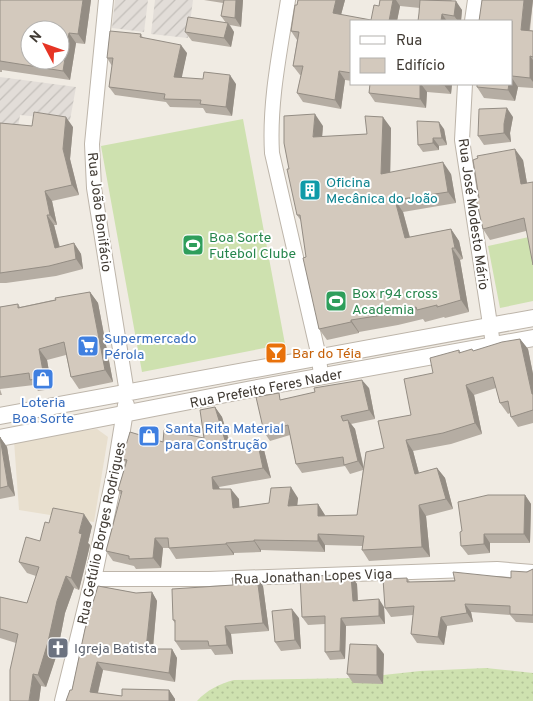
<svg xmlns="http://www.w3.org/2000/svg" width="533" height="701" font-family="Overpass,sans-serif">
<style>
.industrial{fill:url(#industrial-furrows)}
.education{fill:#e8dfce}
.grass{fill:url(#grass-dots)}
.pitch{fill:#cee1af}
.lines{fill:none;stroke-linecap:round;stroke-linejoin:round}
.minor-casing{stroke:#bdb5aa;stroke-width:16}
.tertiary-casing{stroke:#bdb5aa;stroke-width:18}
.minor{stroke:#fff;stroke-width:14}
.tertiary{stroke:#fff;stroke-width:16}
.wall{fill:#b5ada3}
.shaded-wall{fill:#948d84}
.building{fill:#d3c9bd;stroke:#948d84;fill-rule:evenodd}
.labels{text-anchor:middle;stroke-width:4;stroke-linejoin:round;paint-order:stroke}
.culture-label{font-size:14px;fill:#0d838f;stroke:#fff;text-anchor:start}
.street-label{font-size:14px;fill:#413b34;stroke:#fff}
.leisure-label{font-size:14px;fill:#27864d;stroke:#fff;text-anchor:start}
.shop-label{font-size:14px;fill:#366cbe;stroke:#fff;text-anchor:start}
.food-label{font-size:14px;fill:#c56008;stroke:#fff;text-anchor:start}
.worship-label{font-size:14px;fill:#5b616d;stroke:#fff;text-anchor:start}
</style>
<defs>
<pattern id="industrial-furrows" width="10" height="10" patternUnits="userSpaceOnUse" patternTransform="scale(1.25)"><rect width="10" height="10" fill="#e2ddd8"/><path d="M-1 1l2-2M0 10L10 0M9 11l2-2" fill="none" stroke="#c3bfba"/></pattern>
<pattern id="grass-dots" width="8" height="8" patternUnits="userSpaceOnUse" patternTransform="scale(1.25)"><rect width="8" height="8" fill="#cee1af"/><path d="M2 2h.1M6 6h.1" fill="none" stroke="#b2c297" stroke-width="1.8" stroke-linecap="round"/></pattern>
</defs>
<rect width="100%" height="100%" fill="#f0ebe3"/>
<path class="industrial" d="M 115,0 L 148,0 L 144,32 L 112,28 Z
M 155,0 L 193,0 L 188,38 L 151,34 Z
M 0,77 L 76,87 L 70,120 L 20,115 L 18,127 L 0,125 Z"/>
<path class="education" d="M 97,429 L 108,437 L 94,522 L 19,510 L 14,441 L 65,432 Z"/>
<path class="grass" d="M 486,668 L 533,673 L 533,701 L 197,701 C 207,690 219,684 234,680 L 356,678 L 420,671 Z"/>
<path class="pitch" d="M 243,119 L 285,344 L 142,372 L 101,146 Z
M 529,237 L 533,257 L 533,301 L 500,308 L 488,246 Z"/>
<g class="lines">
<g class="minor-casing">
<path id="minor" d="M 106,0 L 92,144 L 94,188 L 127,393
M 288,0 C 280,51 269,102 272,153 L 319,357 L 321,377
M 472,21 L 475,0
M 465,84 L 462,140 L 493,344
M 93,579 L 209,579 L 497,569 L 533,572"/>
</g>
<g class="tertiary-casing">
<path id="tertiary" d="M 0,416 L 533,318
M 0,438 L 252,389 L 533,338
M 63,701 L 93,579 L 115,473 L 126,405"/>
</g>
<use href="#minor" class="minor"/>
<use href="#tertiary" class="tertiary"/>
</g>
<path class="wall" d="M 0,0 L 91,0 L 85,44 L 76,43 L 70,80 L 2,70 L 2,72 L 0,72 Z
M 204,0 L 243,0 L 241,27 L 230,25 L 234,32 L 231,47 L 192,41 L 185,32 L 226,23 L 221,16 L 223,3 Z
M 298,0 L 345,0 L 341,15 L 371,20 L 379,6 L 380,0 L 451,0 L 462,10 L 461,21 L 418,21 L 420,8 L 400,6 L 397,21 L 352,21 L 352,81 L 345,80 L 341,109 L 303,102 L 297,93 L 301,75 L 300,75 L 293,66 L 297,40 L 291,31 Z
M 533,0 L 530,30 L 533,31 L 533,88 L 518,87 L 515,101 L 484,98 L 477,87 L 512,84 L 512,21 Z
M 141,34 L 143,38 L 187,53 L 181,78 L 236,84 L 232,116 L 206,113 L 203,108 L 170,107 L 166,102 L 115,95 L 109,87 L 112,66 L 107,58 Z
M 370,84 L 452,84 L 451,94 L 427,92 L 426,108 L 375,102 L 369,93 Z
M 513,117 L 510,133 L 511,142 L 484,145 L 478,136 Z
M 0,123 L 32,126 L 73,127 L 70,159 L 79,195 L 52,201 L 57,225 L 54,225 L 60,247 L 74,243 L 81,254 L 83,269 L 56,276 L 6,283 L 0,283 Z
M 323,126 L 322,137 L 367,134 L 391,128 L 390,172 L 451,174 L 456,203 L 403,212 L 410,237 L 451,229 L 459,241 L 463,259 L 460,260 L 469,312 L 445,318 L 444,317 L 425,322 L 423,319 L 398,325 L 359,332 L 359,333 L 327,340 L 319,329 L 301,221 L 297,215 Z
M 444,129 L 447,145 L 439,146 L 439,150 L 423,152 L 418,145 Z
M 523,160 L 527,183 L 526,231 L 490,240 L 483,229 L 479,198 Z
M 90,292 L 98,303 L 113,382 L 79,389 L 71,377 L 66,355 L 47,360 L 52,389 L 38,391 L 34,385 L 0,389 L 2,395 L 0,395 L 0,307 L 18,304 L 20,307 Z
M 520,339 L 528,349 L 533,374 L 533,423 L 518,427 L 511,417 L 510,413 L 508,414 L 500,403 L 496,388 L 474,395 L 482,434 L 451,444 L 413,451 L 419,473 L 437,468 L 445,478 L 453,509 L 426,516 L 430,557 L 369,561 L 362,550 L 362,546 L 325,545 L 325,552 L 261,550 L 261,552 L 234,553 L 234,555 L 176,559 L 169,548 L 163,548 L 161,568 L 136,569 L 134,566 L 113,561 L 106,551 L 121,495 L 118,490 L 126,463 L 122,459 L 163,442 L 204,438 L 215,407 L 222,417 L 231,446 L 264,450 L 271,478 L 219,487 L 220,489 L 239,499 L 239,507 L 269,503 L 298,498 L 297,506 L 318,504 L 325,516 L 357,515 L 363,470 L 350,474 L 345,466 L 302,473 L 296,464 L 290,435 L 270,441 L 264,432 L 283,399 L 369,388 L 375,419 L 351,424 L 355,429 L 364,468 L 384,448 L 411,415 L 433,373 L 459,350 L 461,353 L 473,351 Z
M 0,437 L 7,447 L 15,496 L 0,499 Z
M 525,495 L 531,504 L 530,543 L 490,543 L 490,553 L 468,555 L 461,546 L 462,531 Z
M 49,523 L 92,526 L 88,543 L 90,545 L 85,566 L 79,590 L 74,588 L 65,613 L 57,654 L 46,687 L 41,686 L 39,701 L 16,643 L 0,638 L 0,597 L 27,603 L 36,576 L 27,573 L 19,562 L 40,541 Z
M 533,569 L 533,623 L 516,622 L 510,615 L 471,612 L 473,622 L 447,626 L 444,645 L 417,643 L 411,634 L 413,615 L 391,617 L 385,608 L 407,578 L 410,582 L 511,578 Z
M 351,576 L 357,584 L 358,600 L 384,607 L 385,624 L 346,626 L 345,659 L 330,660 L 325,652 L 325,624 L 308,625 L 302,617 L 337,578 Z
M 98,586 L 136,593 L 152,592 L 157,601 L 153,649 L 172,649 L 177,658 L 175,682 L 103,670 L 98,693 L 122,696 L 122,689 L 169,690 L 175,699 L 175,701 L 66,701 L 70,690 L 72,690 L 85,629 Z
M 263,586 L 269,631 L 231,634 L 233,654 L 215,655 L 211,649 L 181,650 L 175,641 L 175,623 L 173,620 Z
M 299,618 L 301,649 L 281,651 L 275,642 Z
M 384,654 L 383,684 L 353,683 L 347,674 Z"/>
<path class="shaded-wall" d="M 83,0 L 91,0 L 85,44 L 78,34 Z
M 236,0 L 243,0 L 241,27 L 235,18 Z
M 336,0 L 345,0 L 339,22 L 333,13 Z
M 393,0 L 396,0 L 400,6 L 397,21 L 389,21 Z
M 524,0 L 533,0 L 528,40 L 521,30 Z
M 456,1 L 462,10 L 461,21 L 458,21 L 454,16 Z
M 442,14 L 447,21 L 441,21 Z
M 228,23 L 234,32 L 231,47 L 224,38 Z
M 69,33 L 76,43 L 70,80 L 63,71 Z
M 181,45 L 187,53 L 180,86 L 174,77 Z
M 530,56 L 533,60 L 533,82 L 530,78 Z
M 339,71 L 345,80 L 341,109 L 335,100 Z
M 230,75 L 236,84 L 232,116 L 226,107 Z
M 512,78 L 518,87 L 515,101 L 508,90 L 509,84 L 512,84 Z
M 420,84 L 421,84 L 427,92 L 426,108 L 420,99 Z
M 444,84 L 452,84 L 451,94 L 444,85 Z
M 507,108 L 513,117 L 510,133 L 511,142 L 504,133 L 504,124 Z
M 315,114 L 323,126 L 321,149 L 313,137 Z
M 66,117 L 73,127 L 70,159 L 79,195 L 72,185 L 63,149 Z
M 383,117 L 391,128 L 390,186 L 381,174 Z
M 439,122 L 444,129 L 447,145 L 442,138 Z
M 433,138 L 439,146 L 439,150 L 433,143 Z
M 515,149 L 523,160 L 529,195 L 521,184 Z
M 443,162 L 451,174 L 456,203 L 448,192 Z
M 45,191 L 52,201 L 57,225 L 50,215 Z
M 395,200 L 403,212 L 413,250 L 405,238 Z
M 47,215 L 54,225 L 62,258 L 55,248 Z
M 451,229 L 459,241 L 463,259 L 455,248 Z
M 74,243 L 81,254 L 83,269 L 76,259 Z
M 452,248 L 460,260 L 469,312 L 461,300 Z
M 90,292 L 98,303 L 113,382 L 105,370 Z
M 351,320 L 359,332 L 359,333 L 351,322 Z
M 520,339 L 528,349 L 533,374 L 533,396 L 532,394 Z
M 39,349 L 47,360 L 52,389 L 44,377 Z
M 362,380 L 369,388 L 375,419 L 369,410 Z
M 466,385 L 474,395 L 482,434 L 475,423 Z
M 215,407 L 222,417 L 234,458 L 227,447 Z
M 348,420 L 355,429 L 364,470 L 358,461 Z
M 0,437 L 7,447 L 15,496 L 8,486 Z
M 257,440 L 264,450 L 271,478 L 263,468 Z
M 406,440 L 413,451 L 422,485 L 415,474 Z
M 437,468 L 445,478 L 453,509 L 446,499 Z
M 212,477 L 219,487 L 221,500 L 213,489 Z
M 291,487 L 298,498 L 296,517 L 288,506 Z
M 231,489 L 239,499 L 240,518 L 233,508 Z
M 525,495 L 531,504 L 530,543 L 524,534 Z
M 318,504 L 325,515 L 325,526 L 318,516 Z
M 419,505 L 426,516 L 430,557 L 422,547 Z
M 84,514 L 92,526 L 88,543 L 90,545 L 85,566 L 79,590 L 71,578 L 79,533 Z
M 318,534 L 325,545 L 325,552 L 318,541 Z
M 484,534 L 490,543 L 490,553 L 484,544 Z
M 155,538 L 163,548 L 161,568 L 153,558 Z
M 254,540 L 261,550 L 261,552 L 254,541 Z
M 226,543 L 234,553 L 234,555 L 226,544 Z
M 66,576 L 74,588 L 65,613 L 57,654 L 46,687 L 38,675 L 57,601 Z
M 351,576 L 357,584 L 358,609 L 353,601 Z
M 257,577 L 263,586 L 269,631 L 263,623 Z
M 152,592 L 157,601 L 152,658 L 146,649 Z
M 379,599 L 384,607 L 385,624 L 379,616 Z
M 465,604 L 471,612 L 473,622 L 467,613 Z
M 292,609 L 299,618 L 301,649 L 295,640 Z
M 441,617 L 447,626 L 444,645 L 438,637 Z
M 341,618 L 346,626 L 345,659 L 340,651 Z
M 225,626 L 231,634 L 233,654 L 227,645 Z
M 377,645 L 384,654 L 383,684 L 377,675 Z
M 172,649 L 177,658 L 175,682 L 169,673 Z
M 97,662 L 103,670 L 96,700 L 90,692 Z
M 33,674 L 41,686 L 39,701 L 29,701 Z
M 169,690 L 175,699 L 175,701 L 169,701 Z"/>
<path class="building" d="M 0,0 L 83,0 L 78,34 L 69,33 L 63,71 L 0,61 ZM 30,30 L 60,30 L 60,60 L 30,60 Z
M 224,0 L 236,0 L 235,18 L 221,16 Z
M 298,0 L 336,0 L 333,13 L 371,20 L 374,5 L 379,6 L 380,0 L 393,0 L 389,21 L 352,21 L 352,73 L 339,71 L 335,100 L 297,93 L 303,66 L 293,66 L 299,32 L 291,31 L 295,5 L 297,5 Z
M 420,0 L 456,1 L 454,16 L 442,14 L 441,21 L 418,21 L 419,13 Z
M 482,0 L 524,0 L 521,30 L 533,31 L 533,57 L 530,56 L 530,78 L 512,76 L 512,21 L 479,21 Z
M 188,17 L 228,23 L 224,38 L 185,32 Z
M 110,31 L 141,34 L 140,37 L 181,45 L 174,77 L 203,79 L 204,72 L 230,75 L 226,107 L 200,104 L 201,100 L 164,99 L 165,94 L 109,87 L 113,58 L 107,58 Z
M 370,84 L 420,84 L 420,99 L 369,93 Z
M 431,84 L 444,84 L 444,85 Z
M 477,84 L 509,84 L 508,90 L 477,87 Z
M 507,108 L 504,124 L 504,133 L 478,136 L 479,109 Z
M 34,112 L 66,117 L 63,149 L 72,185 L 45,191 L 50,215 L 47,215 L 55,248 L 74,243 L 76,259 L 49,266 L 0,273 L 0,123 L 32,126 Z
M 315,114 L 313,137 L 367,134 L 365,116 L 383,117 L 381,174 L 443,162 L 448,192 L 395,200 L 405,238 L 451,229 L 455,248 L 452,248 L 461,300 L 437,307 L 437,305 L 417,310 L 416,307 L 389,314 L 351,320 L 351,322 L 319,329 L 303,258 L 306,257 L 300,215 L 297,215 L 287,169 L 289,169 L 284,143 L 284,116 Z
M 417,121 L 439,122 L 442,138 L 433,138 L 433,143 L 418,145 Z
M 515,149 L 521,184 L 533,182 L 533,265 L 524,218 L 483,229 L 476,199 L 479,198 L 473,160 L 478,158 L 477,156 Z
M 90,292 L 105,370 L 71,377 L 64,342 L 39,349 L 44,377 L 30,380 L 29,373 L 0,377 L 0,307 L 18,304 L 18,308 L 56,300 L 55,298 Z
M 520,339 L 532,394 L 533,394 L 533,410 L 511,417 L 508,401 L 500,403 L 493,377 L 466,385 L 475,423 L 443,433 L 406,440 L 415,474 L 437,468 L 446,499 L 419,505 L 422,547 L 362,550 L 364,536 L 318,534 L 318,541 L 254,540 L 254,541 L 226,543 L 226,544 L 169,548 L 168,538 L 155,538 L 153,558 L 129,559 L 129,556 L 106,551 L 122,491 L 118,490 L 127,460 L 122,459 L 130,432 L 163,442 L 164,430 L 204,438 L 200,410 L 215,407 L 227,447 L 257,440 L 263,468 L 212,477 L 213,489 L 231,489 L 233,508 L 269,503 L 271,488 L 291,487 L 288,506 L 318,504 L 318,516 L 357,515 L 366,452 L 384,448 L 378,421 L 411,415 L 404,379 L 433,373 L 430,358 L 459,350 L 459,353 L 472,349 L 473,351 L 502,342 Z
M 362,380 L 369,410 L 341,416 L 343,421 L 348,420 L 358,461 L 344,465 L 343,457 L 296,464 L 288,425 L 264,432 L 256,397 L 279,393 L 280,400 L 315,392 L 314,388 Z
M 0,437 L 8,486 L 0,488 Z
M 488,495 L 525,495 L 524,534 L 484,534 L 484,544 L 461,546 L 460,532 L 462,531 L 458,502 Z
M 53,508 L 84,514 L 79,533 L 82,534 L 77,555 L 71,578 L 66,576 L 57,601 L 48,642 L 38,675 L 33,674 L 29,701 L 10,701 L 10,670 L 18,634 L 0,629 L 0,597 L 27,603 L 39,567 L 19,562 L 26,537 L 40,541 L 45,522 L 49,523 Z
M 533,569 L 533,615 L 510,614 L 510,606 L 465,604 L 467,613 L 441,617 L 438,637 L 411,634 L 414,606 L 385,608 L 383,579 L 407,578 L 407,582 L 455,581 L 453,572 L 511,578 L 511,571 L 527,572 Z
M 335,575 L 336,578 L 351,576 L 353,601 L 379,599 L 379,616 L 341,618 L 340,651 L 325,652 L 325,616 L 302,617 L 300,577 Z
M 257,577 L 263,623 L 225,626 L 227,645 L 209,646 L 208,641 L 175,641 L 175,620 L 173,620 L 172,589 L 233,585 L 232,578 Z
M 98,586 L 136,593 L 152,592 L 146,649 L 172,649 L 169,673 L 97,662 L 90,692 L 122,696 L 122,689 L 169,690 L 169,701 L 66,701 L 70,690 L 72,690 L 85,629 Z
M 292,609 L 295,640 L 275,642 L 272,611 Z
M 350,644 L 377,645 L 377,675 L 347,674 Z"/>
<defs>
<g id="building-square" transform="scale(1.125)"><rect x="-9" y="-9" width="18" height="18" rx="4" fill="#0f9aa8" stroke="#fff"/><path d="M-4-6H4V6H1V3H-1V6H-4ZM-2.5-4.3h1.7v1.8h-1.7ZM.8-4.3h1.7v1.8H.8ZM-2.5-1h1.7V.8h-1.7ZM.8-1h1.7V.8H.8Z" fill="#fff"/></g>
<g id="stadium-square" transform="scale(1.125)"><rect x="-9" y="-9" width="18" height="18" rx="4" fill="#2e9e5b" stroke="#fff"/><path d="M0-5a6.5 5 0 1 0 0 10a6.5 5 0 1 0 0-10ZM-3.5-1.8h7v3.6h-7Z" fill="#fff"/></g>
<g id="supermarket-square" transform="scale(1.125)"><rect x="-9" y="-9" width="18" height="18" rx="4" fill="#3f7fe0" stroke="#fff"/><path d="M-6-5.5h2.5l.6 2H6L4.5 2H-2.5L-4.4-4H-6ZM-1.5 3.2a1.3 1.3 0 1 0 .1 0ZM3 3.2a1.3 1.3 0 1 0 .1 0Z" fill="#fff"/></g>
<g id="bar-square" transform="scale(1.125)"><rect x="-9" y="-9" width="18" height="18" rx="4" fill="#e8710a" stroke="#fff"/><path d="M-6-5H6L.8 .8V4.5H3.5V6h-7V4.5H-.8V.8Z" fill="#fff"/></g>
<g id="shop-square" transform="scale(1.125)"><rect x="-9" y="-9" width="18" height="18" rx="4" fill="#3f7fe0" stroke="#fff"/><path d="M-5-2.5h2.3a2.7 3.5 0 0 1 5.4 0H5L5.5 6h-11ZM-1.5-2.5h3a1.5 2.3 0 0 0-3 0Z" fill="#fff"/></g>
<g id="church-square" transform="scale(1.125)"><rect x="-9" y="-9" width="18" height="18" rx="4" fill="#6b7280" stroke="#fff"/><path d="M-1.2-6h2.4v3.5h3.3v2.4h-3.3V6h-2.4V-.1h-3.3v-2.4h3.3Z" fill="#fff"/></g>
</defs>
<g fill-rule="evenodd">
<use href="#building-square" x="310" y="190"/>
<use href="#stadium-square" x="193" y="245"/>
<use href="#stadium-square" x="336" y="301"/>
<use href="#supermarket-square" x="88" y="346"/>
<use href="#bar-square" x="276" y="353"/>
<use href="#shop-square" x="43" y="379"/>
<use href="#shop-square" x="149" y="436"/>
<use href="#church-square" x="58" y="648"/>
</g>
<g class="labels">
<g class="culture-label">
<text x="326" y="187">Oficina<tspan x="326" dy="16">Mecânica do João</tspan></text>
</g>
<g class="street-label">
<text transform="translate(100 212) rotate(83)" y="5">Rua João Bonifácio</text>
<text transform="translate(474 214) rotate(82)" y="5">Rua José Modesto Mário</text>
<text transform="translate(266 388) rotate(-11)" y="5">Rua Prefeito Feres Nader</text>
<text transform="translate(101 533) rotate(-78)" y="5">Rua Getúlio Borges Rodrigues</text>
<text transform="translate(313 576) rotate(-2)" y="5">Rua Jonathan Lopes Viga</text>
</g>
<g class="leisure-label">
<text x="209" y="242">Boa Sorte<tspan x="209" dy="16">Futebol Clube</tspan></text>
<text x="352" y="298">Box r94 cross<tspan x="352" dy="16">Academia</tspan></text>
</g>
<g class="shop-label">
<text x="104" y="343">Supermercado<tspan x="104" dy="16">Pérola</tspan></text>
<text x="43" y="407" text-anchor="middle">Loteria<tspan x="43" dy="16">Boa Sorte</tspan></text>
<text x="165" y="433">Santa Rita Material<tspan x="165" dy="16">para Construção</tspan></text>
</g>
<g class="food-label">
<text x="292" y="358">Bar do Téia</text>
</g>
<g class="worship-label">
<text x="74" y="653">Igreja Batista</text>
</g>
</g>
<rect x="350" y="20" width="162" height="65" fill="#ffffff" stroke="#b3b1ae"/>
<rect x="360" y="36" width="25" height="8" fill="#ffffff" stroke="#b3b1ae"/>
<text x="396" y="45" font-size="15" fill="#413b34">Rua</text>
<rect x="360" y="58" width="25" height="15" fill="#d3c9bd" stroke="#b3b1ae"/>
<text x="396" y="70" font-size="15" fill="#413b34">Edifício</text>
<g transform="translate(45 45) rotate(311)"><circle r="24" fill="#ffffff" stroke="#b3b1ae"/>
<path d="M0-4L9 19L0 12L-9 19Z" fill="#e63424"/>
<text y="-8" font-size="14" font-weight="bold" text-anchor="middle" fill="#413b34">N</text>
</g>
</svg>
